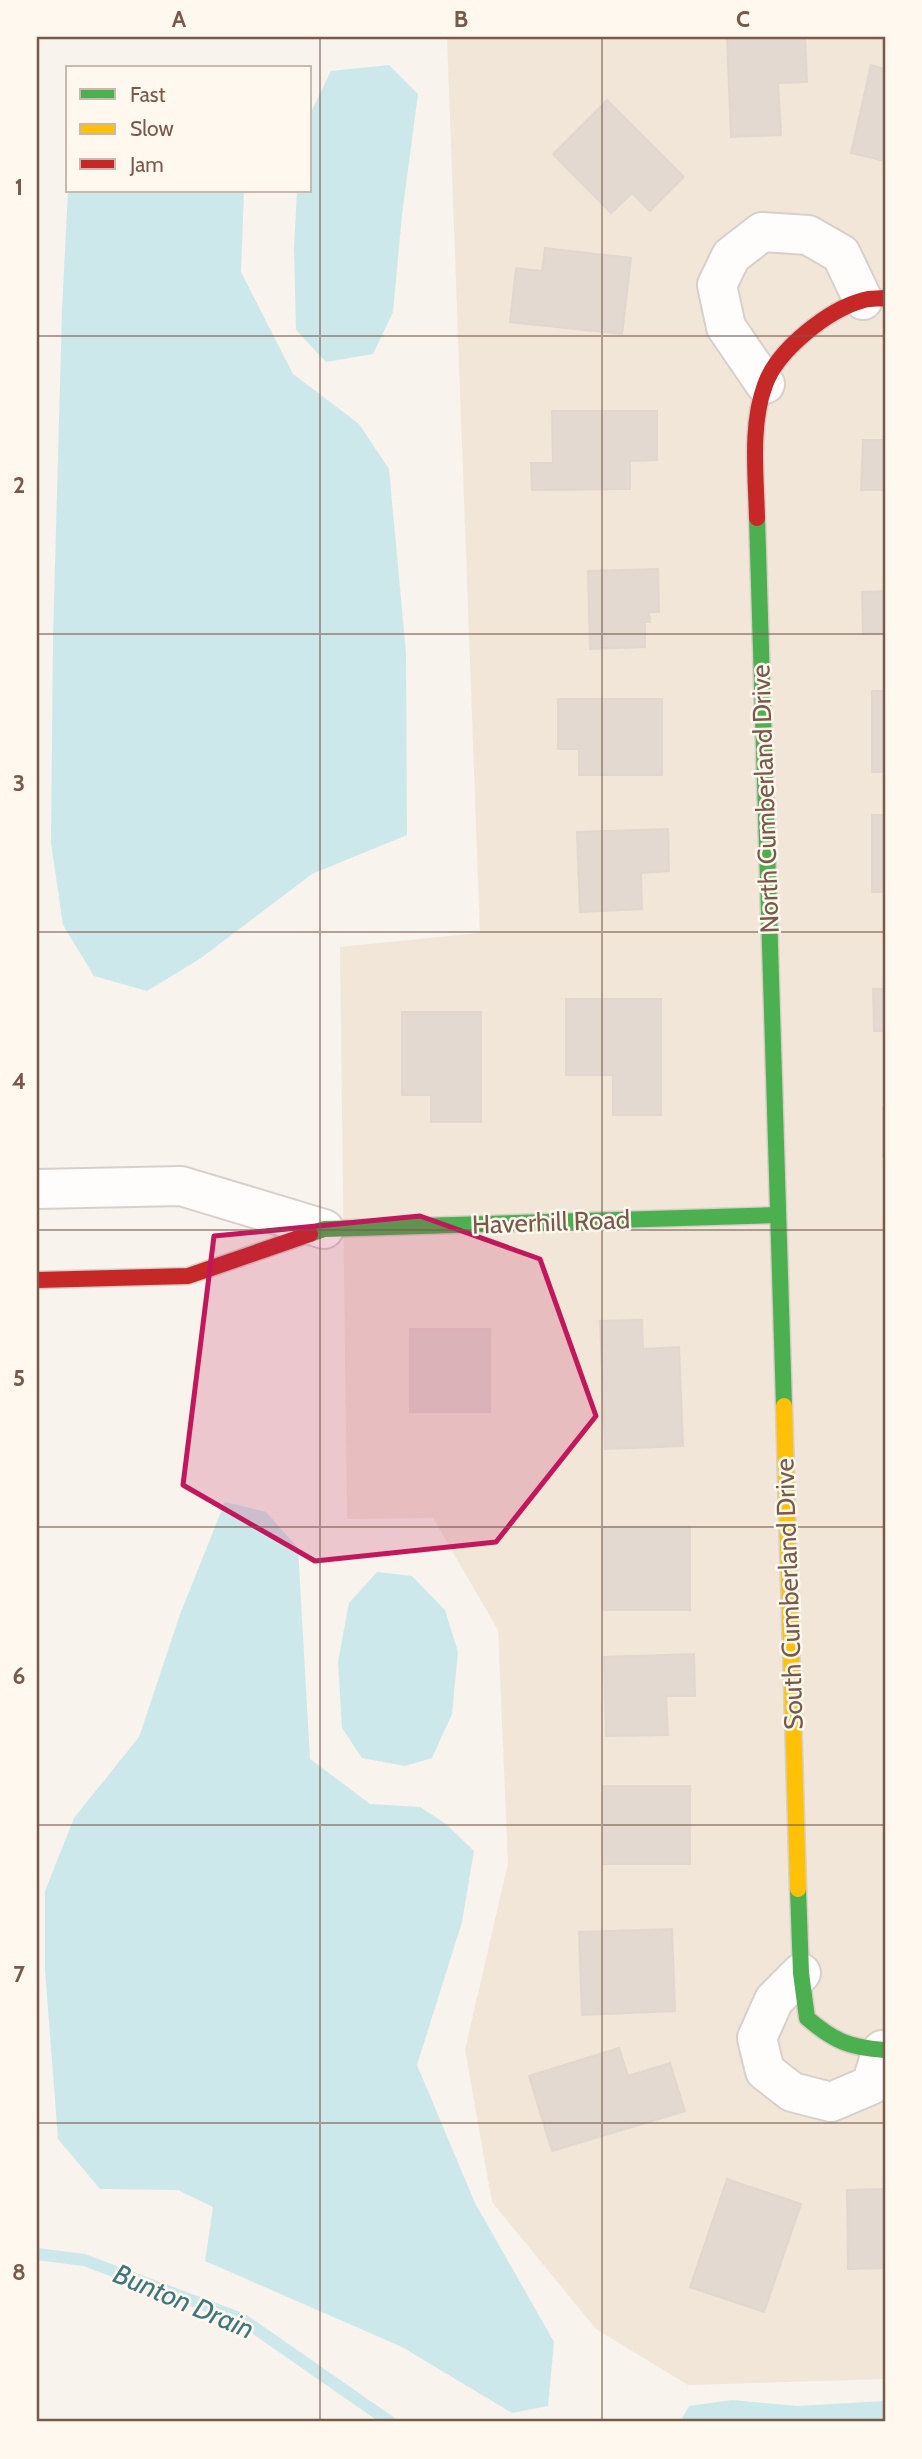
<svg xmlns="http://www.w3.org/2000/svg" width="922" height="2459" font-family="Cabin,sans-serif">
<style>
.residential{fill:#f2e6d9}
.water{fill:#cde8ea}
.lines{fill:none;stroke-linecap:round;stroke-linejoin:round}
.stream{stroke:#cde8ea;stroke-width:12}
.building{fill:#e3d9d1;stroke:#e2d6ce;stroke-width:2}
.street-casing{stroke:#d7d0ca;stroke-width:42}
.fast-casing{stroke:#d8cfc8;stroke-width:19}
.slow-casing{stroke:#d8cfc8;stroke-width:19}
.jam-casing{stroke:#d8cfc8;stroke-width:19}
.street{stroke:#fefdfc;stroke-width:38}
.fast{stroke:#4caf50;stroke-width:16}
.slow{stroke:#ffc107;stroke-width:16}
.jam{stroke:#c62828;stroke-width:16}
.marked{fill:#c2185b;fill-opacity:0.2;stroke:#c2185b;stroke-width:5;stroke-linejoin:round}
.grid{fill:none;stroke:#79594a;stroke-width:2;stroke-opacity:0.55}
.labels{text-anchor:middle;stroke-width:5;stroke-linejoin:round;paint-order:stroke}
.street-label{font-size:26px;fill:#79594a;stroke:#fff8ef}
.water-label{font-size:28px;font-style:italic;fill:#3c767e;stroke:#fff8ef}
.neatline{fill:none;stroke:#79594a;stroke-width:2.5}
.grid-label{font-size:23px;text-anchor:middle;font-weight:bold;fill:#79594a}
</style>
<rect width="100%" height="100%" fill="#f8f3ec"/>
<path class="residential" d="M 447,37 L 885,37 L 885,2379 L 688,2385 L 596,2329 L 492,2202 L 465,2050 L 508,1863 L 498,1630 L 433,1518 L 347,1519 L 340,947 L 480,933 Z"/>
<path class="water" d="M 389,65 L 418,94 L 402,215 L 393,312 L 373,354 L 326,362 L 296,330 L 294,248 L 297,191 L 310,191 L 310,114 L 331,71 Z
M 68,191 L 244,191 L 241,272 L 293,374 L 359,424 L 389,469 L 406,653 L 407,835 L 312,874 L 201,958 L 147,991 L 94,976 L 63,925 L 51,843 L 53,639 L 62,310 Z
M 225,1502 L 266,1512 L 298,1548 L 310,1759 L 370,1804 L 420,1807 L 446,1824 L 474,1851 L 462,1922 L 417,2065 L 475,2203 L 554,2342 L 548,2406 L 512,2413 L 402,2347 L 205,2261 L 213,2207 L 178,2190 L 100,2189 L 58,2139 L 45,1970 L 45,1891 L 74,1818 L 139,1737 L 179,1617 Z
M 377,1572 L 412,1576 L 445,1610 L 458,1652 L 452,1714 L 432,1758 L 405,1766 L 362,1758 L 342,1728 L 338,1662 L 349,1603 Z
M 732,2400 L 797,2406 L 885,2401 L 885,2422 L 680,2422 L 689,2406 Z"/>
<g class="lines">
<path class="stream" d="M 37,2254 L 84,2260 L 242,2319 L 390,2422"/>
</g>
<path class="building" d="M 727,37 L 805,37 L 807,82 L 778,83 L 781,135 L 731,137 Z
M 871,65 L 885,69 L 885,161 L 851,153 Z
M 607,100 L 684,177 L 650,211 L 632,193 L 611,213 L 553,154 Z
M 545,248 L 631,258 L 622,334 L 510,322 L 516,268 L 542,271 Z
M 552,411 L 657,411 L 657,460 L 630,461 L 630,489 L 532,490 L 531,463 L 553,463 Z
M 863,440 L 885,440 L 885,490 L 861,490 Z
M 658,569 L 659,612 L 649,612 L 650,622 L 645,622 L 645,647 L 590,649 L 588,571 Z
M 885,591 L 885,633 L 863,634 L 862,592 Z
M 872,691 L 885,691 L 885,772 L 872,772 Z
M 558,699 L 662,699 L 662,775 L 579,775 L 579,749 L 558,749 Z
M 872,815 L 885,815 L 885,892 L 872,892 Z
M 668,829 L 669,871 L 641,873 L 642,909 L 580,912 L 577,832 Z
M 873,989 L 885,989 L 885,1031 L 874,1031 Z
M 566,999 L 661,999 L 661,1115 L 613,1115 L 613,1075 L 566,1075 Z
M 402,1012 L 481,1012 L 481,1122 L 431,1122 L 431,1095 L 402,1095 Z
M 883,1107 L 885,1107 L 885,1157 L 883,1157 Z
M 642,1320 L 643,1349 L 679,1347 L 683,1446 L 605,1449 L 600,1321 Z
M 410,1329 L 490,1329 L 490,1412 L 410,1412 Z
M 603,1527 L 690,1527 L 690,1610 L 603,1610 Z
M 694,1654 L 695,1696 L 666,1696 L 668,1735 L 606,1736 L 604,1657 Z
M 603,1786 L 690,1786 L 690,1864 L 603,1864 Z
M 672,1929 L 675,2011 L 582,2015 L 579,1932 Z
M 619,2048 L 628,2076 L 670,2063 L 685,2111 L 552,2151 L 529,2076 Z
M 727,2179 L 801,2204 L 764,2312 L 690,2287 Z
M 885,2189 L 885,2268 L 848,2269 L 847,2190 Z"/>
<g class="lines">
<g class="street-casing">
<path id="street" d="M 765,384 L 726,327 L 717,285 L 731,256 L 762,232 L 808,235 L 841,254 L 863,300
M 37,1189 L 181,1186 L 324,1229
M 801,1973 L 774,2000 L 757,2038 L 765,2071 L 792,2092 L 831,2102 L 871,2085 L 882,2050"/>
</g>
<g class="fast-casing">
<path id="fast" d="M 757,518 L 784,1406
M 310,1234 L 324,1229 L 777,1215
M 798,1889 L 801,1973 L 807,2018 C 834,2041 850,2048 885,2050"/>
</g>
<g class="slow-casing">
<path id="slow" d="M 784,1406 L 798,1889"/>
</g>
<g class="jam-casing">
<path id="jam" d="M 757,518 C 756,475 750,425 765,385 C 777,350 829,309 864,300 C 870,298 878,299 885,298
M 37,1280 L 188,1276 L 310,1234"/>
</g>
<use href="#street" class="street"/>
<use href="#fast" class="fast"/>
<use href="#slow" class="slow"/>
<use href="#jam" class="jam"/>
</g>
<path class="marked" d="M 420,1216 L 540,1259 L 596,1416 L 496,1542 L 315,1561 L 183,1485 L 214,1236 Z"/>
<path class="grid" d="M 320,37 L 320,2422M 602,37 L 602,2422M 37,336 L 885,336M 37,634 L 885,634M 37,932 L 885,932M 37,1230 L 885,1230M 37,1527 L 885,1527M 37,1825 L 885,1825M 37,2123 L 885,2123"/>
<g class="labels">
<g class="street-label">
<text transform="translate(765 799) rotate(-92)" y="9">North Cumberland Drive</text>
<text transform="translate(551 1222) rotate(-2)" y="9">Haverhill Road</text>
<text transform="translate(789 1594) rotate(-92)" y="9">South Cumberland Drive</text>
</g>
<g class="water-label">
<text transform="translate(184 2301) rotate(23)" y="10">Bunton Drain</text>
</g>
</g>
<rect width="922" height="2459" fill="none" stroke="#fff8ef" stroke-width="77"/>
<rect x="66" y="66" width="245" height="126" fill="#fff8ef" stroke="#c9b8ad" stroke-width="2"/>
<rect x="80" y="89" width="35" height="10" fill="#4caf50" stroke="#c9b8ad" stroke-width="2"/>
<text x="130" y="102" font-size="21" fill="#79594a">Fast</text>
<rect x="80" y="124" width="35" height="10" fill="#ffc107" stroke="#c9b8ad" stroke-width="2"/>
<text x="130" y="136" font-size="21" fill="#79594a">Slow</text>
<rect x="80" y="159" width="35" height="10" fill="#c62828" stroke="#c9b8ad" stroke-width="2"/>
<text x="130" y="172" font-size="21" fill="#79594a">Jam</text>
<rect x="38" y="38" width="846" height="2382" class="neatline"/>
<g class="grid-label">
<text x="179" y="27">A</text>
<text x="461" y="27">B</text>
<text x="743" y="27">C</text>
<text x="19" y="195">1</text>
<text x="19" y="493">2</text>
<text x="19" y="791">3</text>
<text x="19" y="1089">4</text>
<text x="19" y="1386">5</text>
<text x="19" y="1684">6</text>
<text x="19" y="1982">7</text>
<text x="19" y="2280">8</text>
</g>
</svg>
